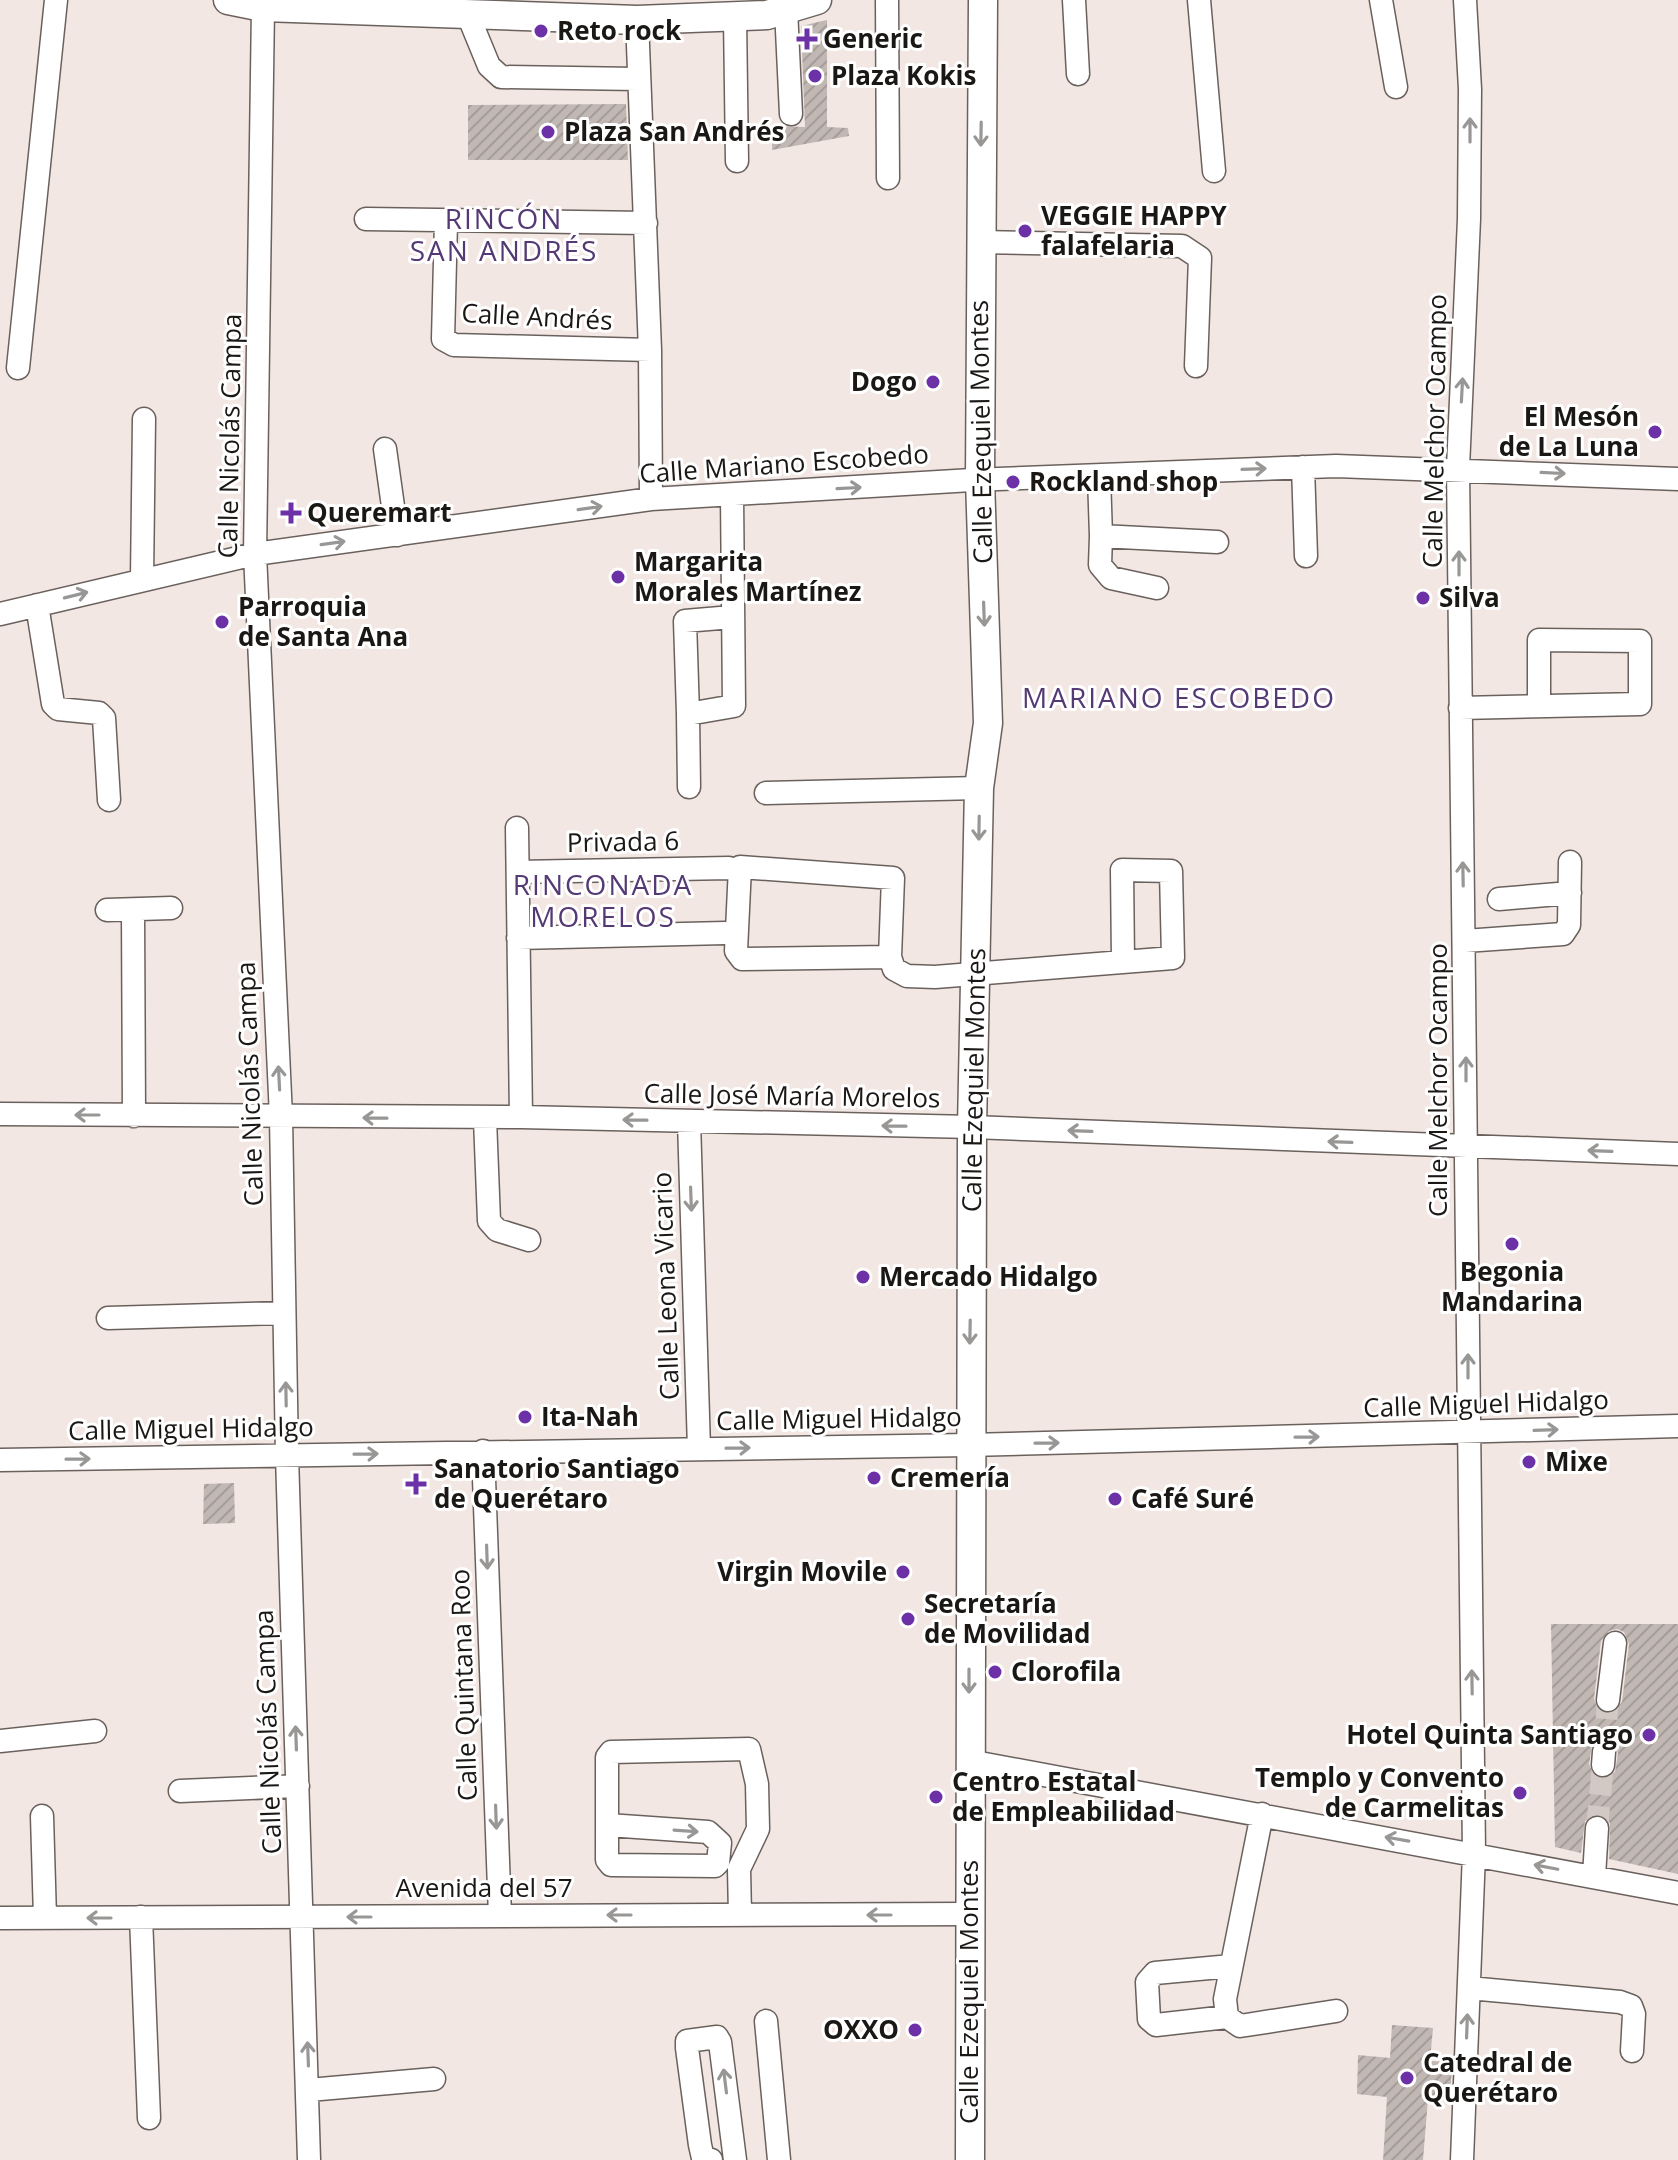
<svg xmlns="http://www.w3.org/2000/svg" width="1678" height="2160" font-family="'Open Sans',sans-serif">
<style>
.building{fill:url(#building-hatch);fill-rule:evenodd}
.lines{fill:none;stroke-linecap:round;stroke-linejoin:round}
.minor-tunnel{stroke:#d2c8c4;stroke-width:22;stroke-dasharray:22 11;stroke-linecap:butt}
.minor-casing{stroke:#6a615d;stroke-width:25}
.major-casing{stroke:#6a615d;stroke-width:31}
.minor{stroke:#fff;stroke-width:22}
.major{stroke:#fff;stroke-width:28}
.oneway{stroke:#989796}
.poi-dot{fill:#6d31a7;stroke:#fff;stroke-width:3}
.labels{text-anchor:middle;stroke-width:6;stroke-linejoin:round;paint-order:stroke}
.poi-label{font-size:26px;font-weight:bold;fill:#1a1715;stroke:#fff;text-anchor:start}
.street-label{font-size:26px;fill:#1a1715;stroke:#fff}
.neighbourhood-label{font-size:28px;letter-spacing:2px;fill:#543974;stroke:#fff}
</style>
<defs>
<pattern id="building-hatch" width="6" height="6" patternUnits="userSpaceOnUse" patternTransform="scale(2)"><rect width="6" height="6" fill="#c1b7b3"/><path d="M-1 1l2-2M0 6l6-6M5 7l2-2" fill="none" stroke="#a59d99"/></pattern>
</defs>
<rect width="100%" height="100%" fill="#f2e7e3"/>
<path class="building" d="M 827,20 L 827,127 L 848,128 L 849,136 L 772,150 L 772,126 L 805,127 L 801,26 Z
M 626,104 L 628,160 L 468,160 L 468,105 Z
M 234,1483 L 235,1523 L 203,1524 L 204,1484 Z
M 1551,1624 L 1678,1624 L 1678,1874 L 1609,1859 L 1610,1823 L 1599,1814 L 1585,1821 L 1581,1853 L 1555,1847 ZM 1617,1629 L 1624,1632 L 1629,1644 L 1622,1702 L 1614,1712 L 1606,1714 L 1599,1711 L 1594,1699 L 1601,1641 L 1609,1631 ZM 1604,1738 L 1612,1741 L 1618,1753 L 1615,1772 L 1603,1779 L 1594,1776 L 1589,1764 L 1592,1745 Z
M 1392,2025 L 1433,2028 L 1430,2061 L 1452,2062 L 1450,2101 L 1428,2099 L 1423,2160 L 1383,2160 L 1387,2097 L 1357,2094 L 1358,2055 L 1390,2058 Z"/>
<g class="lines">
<path class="minor-tunnel" d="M 1604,1752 L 1608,1700
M 1597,1828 L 1603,1765"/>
<g class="minor-casing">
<path id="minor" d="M 887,0 L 888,178
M 1074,0 L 1078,74
M 1199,0 L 1214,171
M 1381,0 L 1396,87
M 263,7 L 255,554 L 281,1117 L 287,1456 L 309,2160
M 786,9 L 791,114
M 468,15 L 489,66 L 501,77 L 637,79
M 735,17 L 737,161
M 637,20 L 650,350 L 651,499
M 366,219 L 646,223
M 446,222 L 443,339 L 454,345 L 650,350
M 980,242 L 1182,246 L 1200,258 L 1196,366
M 18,368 L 56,0
M 385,449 L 397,535
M 1303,467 L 1306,556
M 1099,476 L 1101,536 L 1217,542
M 732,495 L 734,706 L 688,714 L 685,621 L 732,617
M 1101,536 L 1100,565 L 1111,578 L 1157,588
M 142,579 L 144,419
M 37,605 L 53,704 L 58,709 L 99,713 L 104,718 L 109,800
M 0,614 L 255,554 L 651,499 L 972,480 L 1336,466 L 1678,479
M 1460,708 L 1640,704 L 1640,641 L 1539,640 L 1539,706
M 688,714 L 689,787
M 766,793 L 979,788
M 517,828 L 521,1117
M 518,872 L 729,868
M 1499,899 L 1570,893
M 107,910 L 171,908
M 133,911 L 134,1116
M 518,938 L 725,933
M 1465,941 L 1563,934 L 1569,925 L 1570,862
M 890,957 L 742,959 L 736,951 L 740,867 L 893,878 L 890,957 L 894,969 L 907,976 L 935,977 L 1173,958 L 1171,871 L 1122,870 L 1123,962
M 0,1114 L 521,1117 L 972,1127 L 1678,1154
M 485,1119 L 489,1221 L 497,1230 L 529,1240
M 689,1121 L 699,1449
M 108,1318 L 284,1313
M 483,1451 L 500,1916
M 0,1460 L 969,1445 L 1678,1426
M 1608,1700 L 1615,1643
M 0,1741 L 95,1731
M 969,1761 L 1678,1893
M 1603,1765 L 1604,1752
M 180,1791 L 298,1786
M 1262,1814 L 1225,1999 L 1227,2017 L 1240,2026 L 1336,2011
M 42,1816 L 45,1918
M 608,1825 L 708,1832 L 720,1843 L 718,1863 L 715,1866 L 611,1865 L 607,1860 L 607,1757 L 611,1752 L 749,1749 L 757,1784 L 758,1829 L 739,1869 L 740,1915
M 1594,1876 L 1597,1828
M 141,1917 L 149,2118
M 0,1918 L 968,1914
M 1469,1988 L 1620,2002 L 1631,2006 L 1634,2014 L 1632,2051
M 1227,2017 L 1156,2025 L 1149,2019 L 1147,1982 L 1155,1973 L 1231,1966
M 766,2021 L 779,2160
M 309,2090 L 434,2079
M 711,2160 L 703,2158 L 700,2145 L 687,2048 L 687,2041 L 717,2037 L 720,2042 L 735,2160
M 1462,2160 L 1474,1853 L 1458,468 L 1469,219 L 1470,89 L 1465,0"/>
</g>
<g class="major-casing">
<path id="major" d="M 228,0 L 263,7 L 637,20 L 767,15 L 817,0
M 970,2160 L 972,1127 L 979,788 L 988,723 L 980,480 L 983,0"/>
</g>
<use href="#minor" class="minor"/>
<use href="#major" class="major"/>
</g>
<defs><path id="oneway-shaft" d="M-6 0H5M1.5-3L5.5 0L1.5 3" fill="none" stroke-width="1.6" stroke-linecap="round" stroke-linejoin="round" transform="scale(2)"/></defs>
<g class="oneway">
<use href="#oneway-shaft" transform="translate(1470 130) rotate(-90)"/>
<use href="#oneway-shaft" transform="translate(981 134) rotate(91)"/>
<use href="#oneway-shaft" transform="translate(1462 390) rotate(-87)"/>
<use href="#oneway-shaft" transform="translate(1254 469) rotate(-2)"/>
<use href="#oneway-shaft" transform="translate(1553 473) rotate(3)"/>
<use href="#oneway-shaft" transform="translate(849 488) rotate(-3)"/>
<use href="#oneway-shaft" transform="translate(590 508) rotate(-8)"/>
<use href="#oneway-shaft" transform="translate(333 543) rotate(-8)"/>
<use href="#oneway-shaft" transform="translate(1459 563) rotate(-90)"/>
<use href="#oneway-shaft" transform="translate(76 595) rotate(-14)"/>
<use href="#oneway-shaft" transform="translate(984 614) rotate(88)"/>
<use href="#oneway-shaft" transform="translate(979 828) rotate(91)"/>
<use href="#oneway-shaft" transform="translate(1463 874) rotate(-91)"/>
<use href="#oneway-shaft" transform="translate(1466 1069) rotate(-90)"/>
<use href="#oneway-shaft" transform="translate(279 1078) rotate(-93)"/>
<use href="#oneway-shaft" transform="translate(87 1115) rotate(-180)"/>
<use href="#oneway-shaft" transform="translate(375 1118) rotate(-179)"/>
<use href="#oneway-shaft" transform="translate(635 1120) rotate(-179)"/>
<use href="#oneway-shaft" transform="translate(894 1126) rotate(-179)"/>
<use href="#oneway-shaft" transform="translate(1080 1131) rotate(-178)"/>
<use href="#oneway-shaft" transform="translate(1340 1142) rotate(-178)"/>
<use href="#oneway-shaft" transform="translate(1600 1151) rotate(-178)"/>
<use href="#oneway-shaft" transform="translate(691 1199) rotate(88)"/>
<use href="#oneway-shaft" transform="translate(970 1332) rotate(91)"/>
<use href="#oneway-shaft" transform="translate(1468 1366) rotate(-90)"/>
<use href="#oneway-shaft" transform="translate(286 1394) rotate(-91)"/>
<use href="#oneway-shaft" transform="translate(1546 1430) rotate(-2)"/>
<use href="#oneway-shaft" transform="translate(1307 1437) rotate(-1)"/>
<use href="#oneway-shaft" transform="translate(1047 1443) rotate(-1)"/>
<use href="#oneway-shaft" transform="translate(738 1448) rotate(-1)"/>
<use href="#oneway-shaft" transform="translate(366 1454) rotate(-1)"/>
<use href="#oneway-shaft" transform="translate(78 1459) rotate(-1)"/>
<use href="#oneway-shaft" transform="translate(487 1557) rotate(88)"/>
<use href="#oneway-shaft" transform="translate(969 1681) rotate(90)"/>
<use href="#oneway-shaft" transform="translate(1472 1682) rotate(-91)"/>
<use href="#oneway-shaft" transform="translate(296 1738) rotate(-92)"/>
<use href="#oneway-shaft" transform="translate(496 1817) rotate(88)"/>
<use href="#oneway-shaft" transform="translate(686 1831) rotate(4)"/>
<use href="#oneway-shaft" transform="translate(1397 1839) rotate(-170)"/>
<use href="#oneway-shaft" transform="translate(1546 1867) rotate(-169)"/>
<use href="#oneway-shaft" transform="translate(619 1915) rotate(180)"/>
<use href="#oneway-shaft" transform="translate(879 1915) rotate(180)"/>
<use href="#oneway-shaft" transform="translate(359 1917) rotate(180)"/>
<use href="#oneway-shaft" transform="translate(99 1918) rotate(180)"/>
<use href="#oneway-shaft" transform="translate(1467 2026) rotate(-88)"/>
<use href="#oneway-shaft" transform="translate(308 2054) rotate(-92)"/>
<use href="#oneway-shaft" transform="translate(725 2081) rotate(-97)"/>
</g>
<g class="poi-dot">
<circle cx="541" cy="31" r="8"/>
<path d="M803 27h8v8h8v8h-8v8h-8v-8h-8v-8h8z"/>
<circle cx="815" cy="76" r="8"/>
<circle cx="548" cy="132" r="8"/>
<circle cx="1025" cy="231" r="8"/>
<circle cx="933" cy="382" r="8"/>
<circle cx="1655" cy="432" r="8"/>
<circle cx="1013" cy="482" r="8"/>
<path d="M287 501h8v8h8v8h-8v8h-8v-8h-8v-8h8z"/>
<circle cx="618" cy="577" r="8"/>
<circle cx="1423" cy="598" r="8"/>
<circle cx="222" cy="622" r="8"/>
<circle cx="1512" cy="1244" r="8"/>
<circle cx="863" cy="1277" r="8"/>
<circle cx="525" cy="1417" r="8"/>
<circle cx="1529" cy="1462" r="8"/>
<circle cx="874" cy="1478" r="8"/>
<path d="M412 1472h8v8h8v8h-8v8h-8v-8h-8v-8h8z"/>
<circle cx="1115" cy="1499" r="8"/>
<circle cx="903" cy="1572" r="8"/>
<circle cx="908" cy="1619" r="8"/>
<circle cx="995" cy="1672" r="8"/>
<circle cx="1649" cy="1735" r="8"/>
<circle cx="1520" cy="1793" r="8"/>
<circle cx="936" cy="1797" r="8"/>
<circle cx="915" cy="2030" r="8"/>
<circle cx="1407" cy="2078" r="8"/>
</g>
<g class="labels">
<g class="poi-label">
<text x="557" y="40">Reto rock</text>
<text x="823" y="48">Generic</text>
<text x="831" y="85">Plaza Kokis</text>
<text x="564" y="141">Plaza San Andrés</text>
<text x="1041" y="225">VEGGIE HAPPY<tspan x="1041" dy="30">falafelaria</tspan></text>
<text x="917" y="391" text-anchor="end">Dogo</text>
<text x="1639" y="426" text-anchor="end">El Mesón<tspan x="1639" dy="30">de La Luna</tspan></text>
<text x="1029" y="491">Rockland shop</text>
<text x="307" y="522">Queremart</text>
<text x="634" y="571">Margarita<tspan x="634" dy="30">Morales Martínez</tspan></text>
<text x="1439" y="607">Silva</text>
<text x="238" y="616">Parroquia<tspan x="238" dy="30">de Santa Ana</tspan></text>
<text x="1512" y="1281" text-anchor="middle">Begonia<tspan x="1512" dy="30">Mandarina</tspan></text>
<text x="879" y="1286">Mercado Hidalgo</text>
<text x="541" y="1426">Ita-Nah</text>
<text x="1545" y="1471">Mixe</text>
<text x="434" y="1478">Sanatorio Santiago<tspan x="434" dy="30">de Querétaro</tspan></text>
<text x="890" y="1487">Cremería</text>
<text x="1131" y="1508">Café Suré</text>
<text x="887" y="1581" text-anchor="end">Virgin Movile</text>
<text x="924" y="1613">Secretaría<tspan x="924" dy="30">de Movilidad</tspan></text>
<text x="1011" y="1681">Clorofila</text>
<text x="1633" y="1744" text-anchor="end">Hotel Quinta Santiago</text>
<text x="1504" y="1787" text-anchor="end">Templo y Convento<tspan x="1504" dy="30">de Carmelitas</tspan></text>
<text x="952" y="1791">Centro Estatal<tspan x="952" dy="30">de Empleabilidad</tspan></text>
<text x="899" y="2039" text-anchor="end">OXXO</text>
<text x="1423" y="2072">Catedral de<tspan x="1423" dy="30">Querétaro</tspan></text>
</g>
<g class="street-label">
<text transform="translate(537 317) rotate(3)" y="9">Calle Andrés</text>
<text transform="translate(1435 431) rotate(-89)" y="9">Calle Melchor Ocampo</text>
<text transform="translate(981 432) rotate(-91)" y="9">Calle Ezequiel Montes</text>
<text transform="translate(230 436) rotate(-89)" y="9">Calle Nicolás Campa</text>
<text transform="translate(784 464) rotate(-4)" y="9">Calle Mariano Escobedo</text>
<text transform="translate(623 842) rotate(-1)" y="9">Privada 6</text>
<text transform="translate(974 1080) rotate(-89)" y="9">Calle Ezequiel Montes</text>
<text transform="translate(1438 1080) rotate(-90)" y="9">Calle Melchor Ocampo</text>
<text transform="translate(250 1084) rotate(-92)" y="9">Calle Nicolás Campa</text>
<text transform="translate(792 1096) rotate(1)" y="9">Calle José María Morelos</text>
<text transform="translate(666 1286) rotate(-92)" y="9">Calle Leona Vicario</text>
<text transform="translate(1486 1404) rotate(-2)" y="9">Calle Miguel Hidalgo</text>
<text transform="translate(839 1419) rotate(-1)" y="9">Calle Miguel Hidalgo</text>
<text transform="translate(191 1429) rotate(-1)" y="9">Calle Miguel Hidalgo</text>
<text transform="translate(464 1685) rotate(-92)" y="9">Calle Quintana Roo</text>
<text transform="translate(268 1732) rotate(-92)" y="9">Calle Nicolás Campa</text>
<text x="484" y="1897">Avenida del 57</text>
<text transform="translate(969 1992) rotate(-90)" y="9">Calle Ezequiel Montes</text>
</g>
<g class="neighbourhood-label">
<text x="504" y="229">RINCÓN<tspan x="504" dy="32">SAN ANDRÉS</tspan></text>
<text x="1179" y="708">MARIANO ESCOBEDO</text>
<text x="603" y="895">RINCONADA<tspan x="603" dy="32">MORELOS</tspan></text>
</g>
</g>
</svg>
